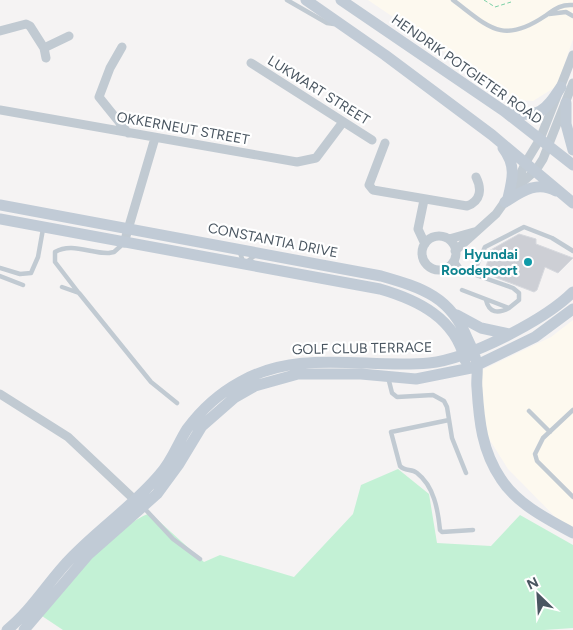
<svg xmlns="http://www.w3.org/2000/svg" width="573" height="630" font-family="Figtree,sans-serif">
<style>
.commercial{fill:#fdf9ef}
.green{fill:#c3f1d5}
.building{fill:#cdcfd5;stroke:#d7d9de}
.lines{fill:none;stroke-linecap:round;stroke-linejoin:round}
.path{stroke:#7ad0a6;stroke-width:1;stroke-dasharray:4 2.5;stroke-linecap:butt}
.lane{stroke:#c1cad2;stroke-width:4.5}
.street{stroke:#c1cad2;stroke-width:9}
.secondary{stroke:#c1cbd6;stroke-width:11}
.culture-dot{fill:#0f9aa8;stroke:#fff;stroke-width:2}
.labels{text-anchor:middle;stroke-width:4.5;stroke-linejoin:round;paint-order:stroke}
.street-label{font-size:14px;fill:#4a5661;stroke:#fff}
.culture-label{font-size:14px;font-weight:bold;fill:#0d838f;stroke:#fff;text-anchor:end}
</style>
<rect width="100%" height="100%" fill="#f5f3f3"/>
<path class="commercial" d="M 368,0 L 573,0 L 573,39 L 557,86 L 533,101 L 515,100 Z
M 573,320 L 573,535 L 508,469 L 481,426 L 482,370 L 551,337 Z"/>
<path class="green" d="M 398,469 L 429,494 L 437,543 L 491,546 L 520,515 L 573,545 L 573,628 L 544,630 L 63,630 L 42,616 C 67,586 114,526 150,513 L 204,562 L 220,555 L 294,577 L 353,514 L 361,485 Z"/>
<path class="building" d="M 519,234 L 536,239 L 536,244 L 573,258 L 558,273 L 545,267 L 537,290 L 534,292 L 484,273 L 490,254 L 487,252 Z"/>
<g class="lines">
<path class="path" d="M 484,0 L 495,7 L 511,2"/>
<path class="lane" d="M 287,0 L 327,23 L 334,24
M 453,0 C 489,27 502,45 545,16 C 555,9 561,4 573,5
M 549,14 L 566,12 L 573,16
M 239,250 L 244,264 L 257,254
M 454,259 L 462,270
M 447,267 L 473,274 L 485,247 L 524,227 L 552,238 L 573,251
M 0,268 L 20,274 L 31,273 L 38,257 L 43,229
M 0,276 L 23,285
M 62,287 L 79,293 L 151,382 L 177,403
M 462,290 L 509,308 L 519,300 L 519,293 L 513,288 L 473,274
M 78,292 L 55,262 L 55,252 C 72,242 91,254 109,253 L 114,252 L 124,243
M 486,300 C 489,313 498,314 509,308
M 388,377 L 392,393 L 397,397 L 433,395 L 444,401 L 447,407 L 452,438 L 466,473
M 573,410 L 543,438 L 535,454 L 537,461 L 573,497
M 529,411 L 550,432
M 449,420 L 391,432 L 400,466 C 405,472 412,468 417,473 C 434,486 438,510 440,530 L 442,532 L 473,530
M 144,508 L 173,539 L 200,559"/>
<path class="street" d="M 0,31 L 26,24 L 30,26 L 44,48 L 69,36
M 122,47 L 110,68 L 99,97 L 128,133
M 44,48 L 46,58
M 251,63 L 372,140
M 0,110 L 297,162 L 316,158 L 343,122
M 385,143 L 369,185 L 373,190 L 467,206 C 481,201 482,189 476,177
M 515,189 L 536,170 L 543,159 L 573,83
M 424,200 L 418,229 L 425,244
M422 253a17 17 0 1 1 34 0a17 17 0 1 1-34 0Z
M 449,239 L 474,232
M 124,243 L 155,138
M 455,251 L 496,214 L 513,190 L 526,162 L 540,139 L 573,55
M 0,394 L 68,437 L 138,503"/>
<path class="secondary" d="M 306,0 L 385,55 L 492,135 L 573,203
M 341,0 L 504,111 L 573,165
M 566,103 L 566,124 L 573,150
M 508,112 C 539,119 545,111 561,87
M 503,148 C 516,165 513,178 508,198
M 505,202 C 521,192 537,180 556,191
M 0,205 L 381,276 C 423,288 451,297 468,340 C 472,348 476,357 477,365 C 478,373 476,381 477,388 C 479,421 482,451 501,479 C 517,504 547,519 573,533
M 0,219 L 380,289 C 418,300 455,318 465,360
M 457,315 L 481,328 L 509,334
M 7,630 C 33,609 49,580 72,557 C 100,528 134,505 160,474 C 172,461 178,443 187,429 C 201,410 220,393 240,382 C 300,348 366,369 429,363 C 469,359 545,320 573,292
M 24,630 L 88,555 L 157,494 L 179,464 L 202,426 L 234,398 L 255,386 L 298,374 L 361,374 L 416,379 L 471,368 L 535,337 L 573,309"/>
</g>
<circle class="culture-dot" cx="528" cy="262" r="5"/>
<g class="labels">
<g class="street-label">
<text transform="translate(467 69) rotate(35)" y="5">HENDRIK POTGIETER ROAD</text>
<text transform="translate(319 90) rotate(32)" y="5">LUKWART STREET</text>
<text transform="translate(183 128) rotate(10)" y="5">OKKERNEUT STREET</text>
<text transform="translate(273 240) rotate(11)" y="5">CONSTANTIA DRIVE</text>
<text transform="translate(362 348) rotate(-1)" y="5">GOLF CLUB TERRACE</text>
</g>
<g class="culture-label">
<text x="518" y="259">Hyundai<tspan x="518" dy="16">Roodepoort</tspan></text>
</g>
</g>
<g transform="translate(538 595) rotate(335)" stroke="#ffffff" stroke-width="4" paint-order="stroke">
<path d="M0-4L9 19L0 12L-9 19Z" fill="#4a5661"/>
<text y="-8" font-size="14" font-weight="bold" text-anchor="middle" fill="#4a5661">N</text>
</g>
</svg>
